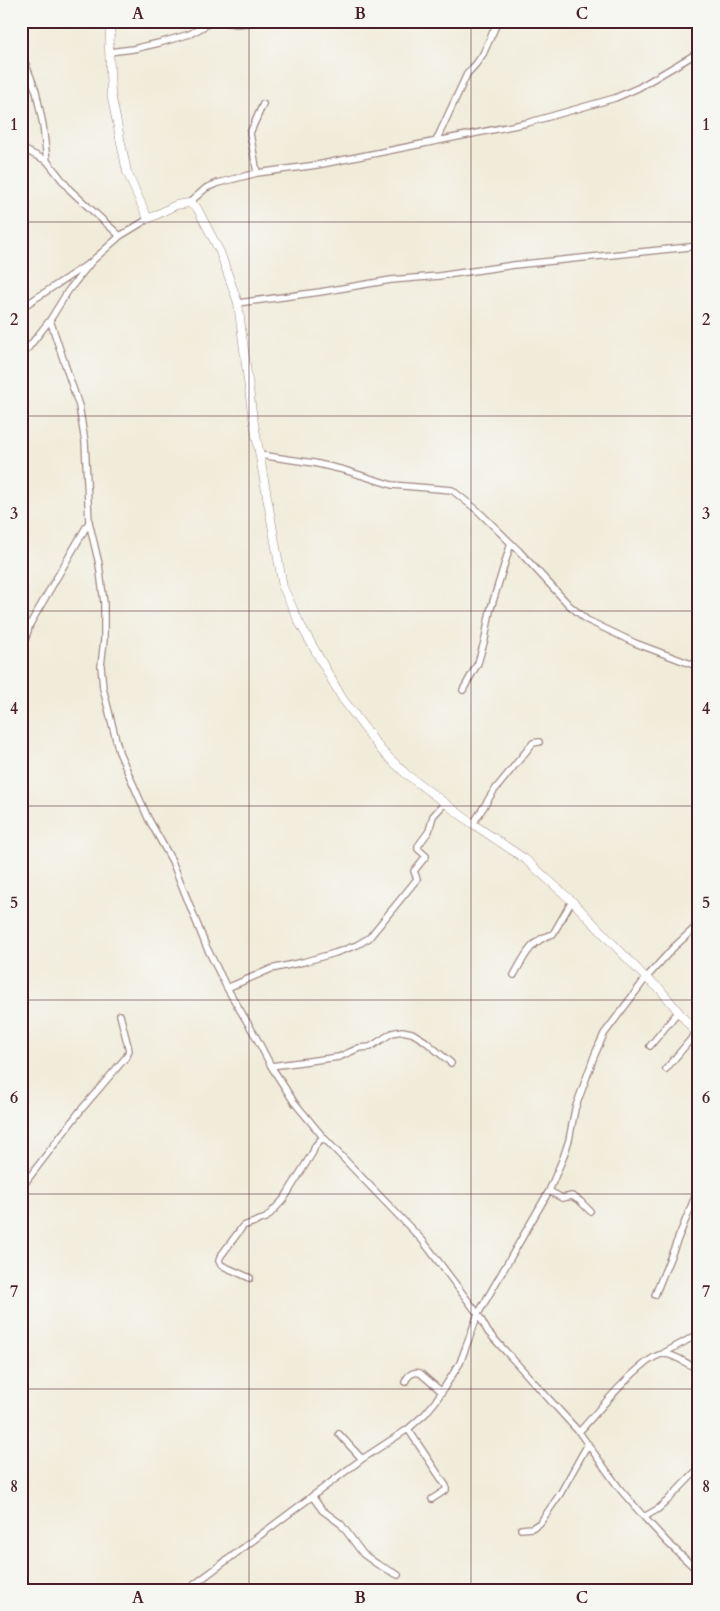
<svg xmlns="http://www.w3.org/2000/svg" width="720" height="1611" font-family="Cardo,serif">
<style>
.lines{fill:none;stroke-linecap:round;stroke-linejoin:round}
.minor-casing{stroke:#9e8682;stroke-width:8}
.tertiary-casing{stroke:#9e8682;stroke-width:9}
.minor{stroke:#fff;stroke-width:5.5}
.tertiary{stroke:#fff;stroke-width:8}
.grid{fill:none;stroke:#4a1f2b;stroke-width:1;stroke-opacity:0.55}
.neatline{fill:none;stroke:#4a1f2b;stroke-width:2}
.grid-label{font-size:16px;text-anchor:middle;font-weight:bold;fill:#4a1f2b}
</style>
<rect width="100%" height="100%" fill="#f6f6f2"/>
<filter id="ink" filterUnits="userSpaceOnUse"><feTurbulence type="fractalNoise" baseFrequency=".02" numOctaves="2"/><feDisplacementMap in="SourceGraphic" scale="10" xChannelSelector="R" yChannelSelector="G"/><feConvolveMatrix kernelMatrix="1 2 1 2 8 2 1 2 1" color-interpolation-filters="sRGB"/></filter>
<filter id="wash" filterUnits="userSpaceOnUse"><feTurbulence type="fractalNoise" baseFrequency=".0096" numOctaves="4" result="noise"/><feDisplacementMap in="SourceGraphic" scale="20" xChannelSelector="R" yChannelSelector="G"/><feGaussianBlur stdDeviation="1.12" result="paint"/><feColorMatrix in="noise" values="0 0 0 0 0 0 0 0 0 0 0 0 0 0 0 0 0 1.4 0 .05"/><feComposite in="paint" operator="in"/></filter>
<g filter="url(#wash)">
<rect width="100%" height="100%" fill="#f1ecda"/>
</g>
<g filter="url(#ink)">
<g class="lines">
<g class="minor-casing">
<path id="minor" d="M 21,52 L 36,91 L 43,125 L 47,161
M 109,52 L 133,49 L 159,43 L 190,34 L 210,23 L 217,21 L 237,24 L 266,21
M 436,141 L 467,74 L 476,64 L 483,54 L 498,21
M 21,148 L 47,161 L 70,190 L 120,236
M 257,173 L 250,133 L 263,104
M 189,203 L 206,188 L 218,183 L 257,173 L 317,165 L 527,123 L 615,98 L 638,88 L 699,52
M 238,303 L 320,292 L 391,280 L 439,276 L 514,265 L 699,246
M 21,308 L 88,264
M 50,320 L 79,406 L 85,442 L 89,522 L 99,564 L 104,603 L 104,640 L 101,666 L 103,688 L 119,752 L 148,818 L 172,861 L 206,946 L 227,988 L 256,1037 L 271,1066 L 294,1102 L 323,1137 L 423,1241 L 478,1314 L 488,1332 L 579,1432 L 619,1488 L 644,1517 L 667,1542 L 699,1572
M 21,357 L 50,320 L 68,291 L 92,261 L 120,236 L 148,219
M 260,455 L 314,463 L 344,470 L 392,485 L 452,490 L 477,510 L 519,551 L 569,605 L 587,620 L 635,643 L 699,667
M 21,654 L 30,624 L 89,522
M 21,684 L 23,704 L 21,712
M 463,690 L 478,663 L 485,639 L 490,611 L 511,543
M 473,824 L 493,792 L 533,743 L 539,742
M 514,975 C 524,957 532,939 553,934 L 572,901
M 227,988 L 271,969 L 303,962 L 335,953 L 357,945 L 369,938 L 417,879 L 414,871 L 426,856 L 418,849 L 418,846 L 429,831 L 433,816 L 445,803
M 650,1046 L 678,1012
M 271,1066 L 339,1057 L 359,1048 L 370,1047 L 392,1033 L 402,1031 L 412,1033 L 425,1041 L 451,1063
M 666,1069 L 696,1033
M 21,1188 L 80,1111 L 127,1056 L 129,1050 L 120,1015
M 549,1191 L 562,1198 L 572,1196 L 580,1201 L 590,1211
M 250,1278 L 221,1265 L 219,1261 L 220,1257 L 243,1226 L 266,1218 L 284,1199 L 313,1152 L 315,1146 L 323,1137
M 655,1295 L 699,1187
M 664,1353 L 693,1337
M 405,1382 C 408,1375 413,1371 420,1373 L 442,1392
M 408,1429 L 446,1486 L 446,1490 L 432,1499
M 579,1432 C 594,1416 644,1354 664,1354 C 674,1354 684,1362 692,1366
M 339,1434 L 362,1459
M 312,1496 L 322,1510 L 341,1524 L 363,1554 L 377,1564 L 398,1575
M 644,1517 L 658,1509 L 667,1501 L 699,1468
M 521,1529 L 532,1528 L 540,1523 L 560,1494 L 588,1444
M 187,1590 L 362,1459 L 408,1429 L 425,1414 L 435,1402 L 460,1363 L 478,1314 L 549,1191 L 563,1158 L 569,1140 L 575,1109 L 595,1054 L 604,1034 L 646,978 L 673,948 L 699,924"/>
</g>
<g class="tertiary-casing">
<path id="tertiary" d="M 111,21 L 109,47 L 111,94 L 127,172 L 148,219 L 176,205 L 189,203 L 197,208 L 220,252 L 238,303 L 252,412 L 283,587 L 299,622 L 342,698 L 381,750 L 406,774 L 473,824 L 525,859 L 572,901 L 646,978 L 660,989 L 699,1037"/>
</g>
<use href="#minor" class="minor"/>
<use href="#tertiary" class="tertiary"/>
</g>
</g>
<path class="grid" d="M 249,21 L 249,1590M 471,21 L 471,1590M 21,222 L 699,222M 21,416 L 699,416M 21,611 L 699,611M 21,806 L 699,806M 21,1000 L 699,1000M 21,1194 L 699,1194M 21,1389 L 699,1389"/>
<rect width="720" height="1611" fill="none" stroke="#f6f6f2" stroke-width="55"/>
<rect x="28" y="28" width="664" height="1556" class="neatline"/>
<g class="grid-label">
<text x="138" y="19">A</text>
<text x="360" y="19">B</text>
<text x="582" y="19">C</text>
<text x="14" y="130">1</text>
<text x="706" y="130">1</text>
<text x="14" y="325">2</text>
<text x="706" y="325">2</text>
<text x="14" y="519">3</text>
<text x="706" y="519">3</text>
<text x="14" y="714">4</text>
<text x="706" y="714">4</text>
<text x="14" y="908">5</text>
<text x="706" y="908">5</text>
<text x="14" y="1103">6</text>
<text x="706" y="1103">6</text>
<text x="14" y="1297">7</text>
<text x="706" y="1297">7</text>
<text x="14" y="1492">8</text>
<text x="706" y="1492">8</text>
<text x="138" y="1603">A</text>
<text x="360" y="1603">B</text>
<text x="582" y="1603">C</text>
</g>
</svg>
